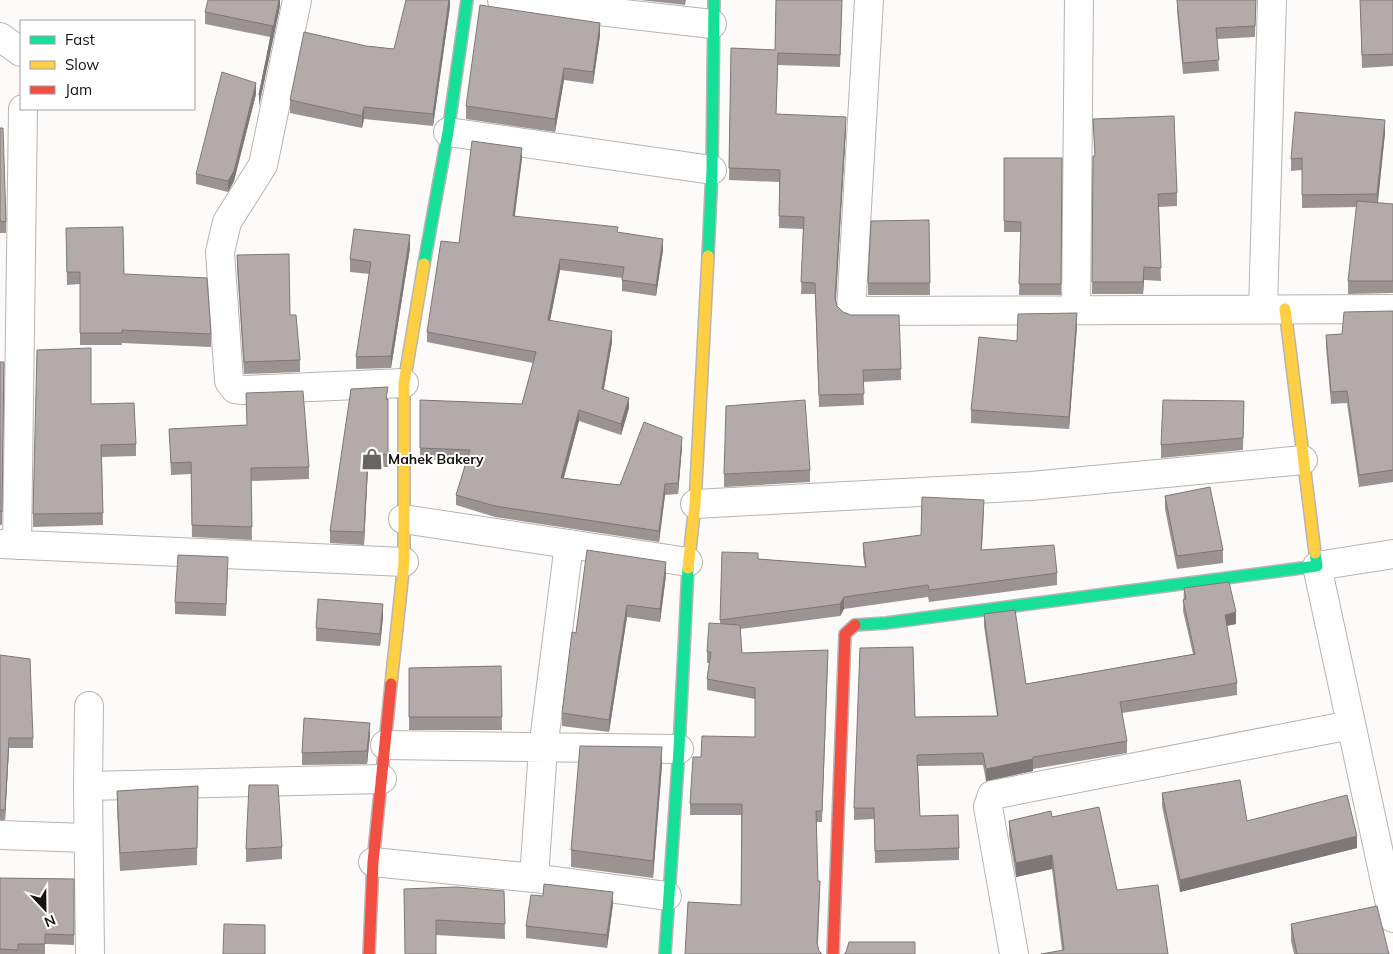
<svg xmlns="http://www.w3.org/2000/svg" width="1393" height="954" font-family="Mulish,sans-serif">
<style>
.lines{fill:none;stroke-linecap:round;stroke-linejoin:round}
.street-casing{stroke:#b7b4b2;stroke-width:30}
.fast-casing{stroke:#b7b4b2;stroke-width:14}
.slow-casing{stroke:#b7b4b2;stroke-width:14}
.jam-casing{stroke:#b7b4b2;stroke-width:14}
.street{stroke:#fffefe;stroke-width:28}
.fast{stroke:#16e098;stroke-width:11}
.slow{stroke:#ffcf43;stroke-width:11}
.jam{stroke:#f24e42;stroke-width:11}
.wall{fill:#9a9392}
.shaded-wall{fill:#7d7877}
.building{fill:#b3abaa;stroke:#7d7877}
.labels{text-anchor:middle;stroke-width:4;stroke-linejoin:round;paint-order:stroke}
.poi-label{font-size:14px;font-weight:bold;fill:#16120f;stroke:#fff;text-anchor:start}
</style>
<rect width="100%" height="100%" fill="#fdfbfa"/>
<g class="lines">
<g class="street-casing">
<path id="street" d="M 297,0 L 263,165 L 227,222 L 220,252 L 229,381 L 235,389 L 243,390 L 404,383
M 502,0 L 712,24
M 869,0 L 851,311 L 1393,309
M 0,37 L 21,52
M 448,132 L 712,170
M 1076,309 L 1079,0
M 1263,309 L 1272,0
M 695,504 L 1031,486 L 1303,460
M 403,519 L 688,562
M 0,544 L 404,562
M 17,545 L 23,109
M 1393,554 L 1317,566 L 1393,918
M 385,745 L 679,749
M 88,786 L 89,706
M 0,835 L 87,838
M 373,862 L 534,878 L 667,896
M 534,878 L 543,749 L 569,544
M 90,954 L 88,786 L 382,779
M 1014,954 L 988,807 L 992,795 L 1351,725"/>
</g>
<g class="fast-casing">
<path id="fast" d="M 708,256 L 712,170 L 714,0
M 424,264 L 448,132 L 467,0
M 855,625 L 886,623 L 1317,566 L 1315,553
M 665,954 L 679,749 L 688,568"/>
</g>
<g class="slow-casing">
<path id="slow" d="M 1285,309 L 1315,553
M 688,568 L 695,504 L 708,256
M 391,684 L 404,562 L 404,383 L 424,264"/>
</g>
<g class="jam-casing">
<path id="jam" d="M 369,954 L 373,862 L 391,684
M 833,954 L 845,634 L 855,625"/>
</g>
<use href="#street" class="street"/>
<use href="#fast" class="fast"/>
<use href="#slow" class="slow"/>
<use href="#jam" class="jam"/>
</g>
<path class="wall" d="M 280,0 L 280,6 L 259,106 L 270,37 L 205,24 L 205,12 Z
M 450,0 L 450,6 L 433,126 L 364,119 L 362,128 L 290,113 L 290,100 L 366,46 L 394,49 Z
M 640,0 L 686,0 L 685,5 Z
M 776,0 L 842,0 L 840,67 L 778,65 L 776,114 L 846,128 L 836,301 L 837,306 L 901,369 L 901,380 L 863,382 L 864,405 L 819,407 L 815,294 L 801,294 L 803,229 L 779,228 L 779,182 L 729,180 L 731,48 L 775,50 Z
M 1177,0 L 1256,0 L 1255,37 L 1217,39 L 1219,71 L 1183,74 L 1177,11 Z
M 1360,0 L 1393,0 L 1393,66 L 1362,68 Z
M 600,35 L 593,84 L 564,80 L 555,132 L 466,119 L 466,106 Z
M 256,94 L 234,181 L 228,192 L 196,184 L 196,174 Z
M 1093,119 L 1177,193 L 1177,206 L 1159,207 L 1161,281 L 1144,280 L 1143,294 L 1092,294 L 1093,156 L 1095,156 Z
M 0,128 L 6,222 L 6,233 L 0,233 Z
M 1385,133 L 1378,203 L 1393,204 L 1393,293 L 1348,294 L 1348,281 L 1357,207 L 1302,208 L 1302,170 L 1291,171 L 1291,159 Z
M 522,158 L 515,216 L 618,233 L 663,250 L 656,296 L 622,291 L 622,278 L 560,270 L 550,320 L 612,342 L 604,389 L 629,408 L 621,435 L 579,421 L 563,478 L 620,485 L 682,447 L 678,494 L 665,495 L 659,542 L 495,517 L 456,505 L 456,495 L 466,461 L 420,459 L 420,400 L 522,404 L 533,363 L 427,342 L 427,332 L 459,243 Z
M 1004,158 L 1062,158 L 1061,295 L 1019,295 L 1021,232 L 1004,232 Z
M 929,220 L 930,295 L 868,295 L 868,283 Z
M 66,241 L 124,274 L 211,334 L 211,347 L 122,343 L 122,345 L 80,345 L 80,284 L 67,285 Z
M 410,248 L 391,368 L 356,369 L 356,357 L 369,274 L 350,272 L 350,259 Z
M 237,255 L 290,315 L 300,360 L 300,372 L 244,374 L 237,267 Z
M 1393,311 L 1393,482 L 1359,487 L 1347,403 L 1331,404 L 1326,347 L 1326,335 L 1342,334 Z
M 1077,326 L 1069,429 L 971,423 L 971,410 Z
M 0,362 L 4,362 L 2,525 L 0,525 Z
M 388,399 L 388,467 L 368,467 L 364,545 L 330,543 L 330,531 Z
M 1244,401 L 1243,450 L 1161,458 L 1161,445 Z
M 91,404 L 136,444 L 136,456 L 102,457 L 103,525 L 33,527 L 33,514 Z
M 169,429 L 309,467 L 309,479 L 251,481 L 252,540 L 192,537 L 191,474 L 171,475 Z
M 810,470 L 810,482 L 724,487 L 724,474 Z
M 1165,496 L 1223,550 L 1223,563 L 1177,569 L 1165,509 Z
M 984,511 L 982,550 L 1057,573 L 1057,585 L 929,602 L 928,597 L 844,609 L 840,616 L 740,629 L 742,653 L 828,661 L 822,822 L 816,822 L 818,881 L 820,892 L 818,944 L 741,905 L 741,815 L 690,815 L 690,804 L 701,757 L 755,737 L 755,699 L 707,690 L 707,679 L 709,663 L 707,663 L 707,652 L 720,624 L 722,552 L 758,559 L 865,567 L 863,555 L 863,543 L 921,535 Z
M 228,570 L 226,616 L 175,614 L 175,602 Z
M 666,575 L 660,622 L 627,617 L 609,732 L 562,726 L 562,713 L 576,633 Z
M 1184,588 L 1236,624 L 1227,626 L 1237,683 L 1237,695 L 1122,713 L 1127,741 L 1127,753 L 1033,769 L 1033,771 L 986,781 L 983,765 L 918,766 L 920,816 L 959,848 L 959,860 L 875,863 L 874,819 L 854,820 L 854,808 L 915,717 L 997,716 L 984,626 L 984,614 L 1026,684 L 1193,654 L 1183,611 Z
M 383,617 L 380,646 L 316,641 L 316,628 Z
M 0,655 L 33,738 L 33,748 L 9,748 L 5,820 L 0,820 Z
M 501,666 L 502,730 L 409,730 L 409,668 Z
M 370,735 L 367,764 L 302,765 L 302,753 Z
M 662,765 L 653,878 L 571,867 L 571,850 Z
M 198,786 L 197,865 L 120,871 L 117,808 L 117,791 Z
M 1162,793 L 1247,821 L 1357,848 L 1180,892 L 1162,806 Z
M 1052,817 L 1117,890 L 1168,954 L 1062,950 L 1052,869 L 1016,877 L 1009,835 L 1009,821 Z
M 282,847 L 282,859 L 246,862 L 246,849 Z
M 0,878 L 74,879 L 74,945 L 45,944 L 45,954 L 0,954 Z
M 404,889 L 504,891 L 505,939 L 436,935 Z
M 613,904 L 607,948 L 526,938 L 526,926 Z
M 1291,924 L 1389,954 L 1294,954 L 1291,941 Z"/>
<path class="shaded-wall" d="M 279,0 L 280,0 L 280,6 L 259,106 L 259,95 Z
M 449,0 L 450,0 L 450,6 L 433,126 L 433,114 Z
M 600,23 L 600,35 L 593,84 L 593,72 Z
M 564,68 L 564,80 L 555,132 L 555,119 Z
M 256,83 L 256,94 L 234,181 L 228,192 L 228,181 Z
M 364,107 L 364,119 L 362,128 L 362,116 Z
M 846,117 L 846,128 L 835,310 L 835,298 Z
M 1385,120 L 1385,133 L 1377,207 L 1377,194 Z
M 522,148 L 522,158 L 513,226 L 513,216 Z
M 410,235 L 410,248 L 391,368 L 391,356 Z
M 663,239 L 663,250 L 656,296 L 656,285 Z
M 560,259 L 560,270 L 548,331 L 548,320 Z
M 1144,267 L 1144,280 L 1143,294 L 1143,282 Z
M 1077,313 L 1077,326 L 1069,429 L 1069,417 Z
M 612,331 L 612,342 L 602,399 L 602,389 Z
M 629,398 L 629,408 L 621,435 L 621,424 Z
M 579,410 L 579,421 L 561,489 L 561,478 Z
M 682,437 L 682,447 L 678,494 L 678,483 Z
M 368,455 L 368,467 L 364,545 L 364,532 Z
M 665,484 L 665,495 L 659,542 L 659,531 Z
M 666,562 L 666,575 L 660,622 L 660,609 Z
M 844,597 L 844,609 L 840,616 L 840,604 Z
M 383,604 L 383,617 L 380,646 L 380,634 Z
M 627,605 L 627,617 L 609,732 L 609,720 Z
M 1236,612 L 1236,624 L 1225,626 L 1225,615 Z
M 370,723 L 370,735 L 367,764 L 367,751 Z
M 9,738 L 9,748 L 5,820 L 5,810 Z
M 662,747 L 662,765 L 653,878 L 653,861 Z
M 1033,759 L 1033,771 L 986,781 L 986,769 Z
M 1357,836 L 1357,848 L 1180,892 L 1180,880 Z
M 1052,855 L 1052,869 L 1016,877 L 1016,863 Z
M 613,892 L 613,904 L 607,948 L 607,935 Z"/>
<path class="building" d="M 208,0 L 279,0 L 259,95 L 273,26 L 205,12 Z
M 406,0 L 449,0 L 433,114 L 364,107 L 362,116 L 290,100 L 304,32 L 366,46 L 394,49 Z
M 776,0 L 842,0 L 840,55 L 778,53 L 776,114 L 846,117 L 835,298 L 837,306 L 843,312 L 851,315 L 899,315 L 901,369 L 863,370 L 864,394 L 819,395 L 815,283 L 801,282 L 804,217 L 779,216 L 780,170 L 729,168 L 731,48 L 775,50 Z
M 1177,0 L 1256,0 L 1255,26 L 1216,28 L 1219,60 L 1183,63 Z
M 1360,0 L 1393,0 L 1393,54 L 1362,55 Z
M 480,5 L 600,23 L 593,72 L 564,68 L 555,119 L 466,106 Z
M 222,72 L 256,83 L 234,171 L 228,181 L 196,174 Z
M 1295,112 L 1385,120 L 1377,194 L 1302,195 L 1302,158 L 1291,159 Z
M 1174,116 L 1177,193 L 1158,194 L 1161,268 L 1144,267 L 1143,282 L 1092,282 L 1093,156 L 1095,156 L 1093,119 Z
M 0,128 L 3,128 L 6,222 L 0,221 Z
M 472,141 L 522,148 L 513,216 L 618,227 L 617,232 L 663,239 L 656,285 L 622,280 L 624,267 L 560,259 L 548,320 L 612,331 L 602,389 L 629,398 L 621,424 L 579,410 L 561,478 L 620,485 L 644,422 L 682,437 L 678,483 L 665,484 L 659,531 L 495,506 L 456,495 L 470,450 L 420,448 L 420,400 L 522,404 L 536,352 L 427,332 L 441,241 L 459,243 Z
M 1004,158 L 1062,158 L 1061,284 L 1019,284 L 1021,222 L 1004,221 Z
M 1357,201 L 1393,204 L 1393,281 L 1348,281 Z
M 929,220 L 930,283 L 868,283 L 871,221 Z
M 123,227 L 124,274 L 207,278 L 211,334 L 122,330 L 122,333 L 80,333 L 80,272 L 67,272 L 66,228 Z
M 354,229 L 410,235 L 391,356 L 356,357 L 371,262 L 350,259 Z
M 289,254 L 290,315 L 296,315 L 300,360 L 244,362 L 237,255 Z
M 1393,311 L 1393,470 L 1359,475 L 1347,391 L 1331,392 L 1326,335 L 1342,334 L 1344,312 Z
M 1077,313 L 1069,417 L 971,410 L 979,337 L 1017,341 L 1018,314 Z
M 91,348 L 91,404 L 134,403 L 136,444 L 101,445 L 103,513 L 33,514 L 37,350 Z
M 0,362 L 4,362 L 2,512 L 0,511 Z
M 388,387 L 386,399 L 388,399 L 388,454 L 368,455 L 364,532 L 330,531 L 351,389 Z
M 303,391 L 309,467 L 251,468 L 252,527 L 192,525 L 191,462 L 171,463 L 169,429 L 247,425 L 246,393 Z
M 805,400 L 810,470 L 724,474 L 726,406 Z
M 1163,400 L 1244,401 L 1243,438 L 1161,445 Z
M 1210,487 L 1223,550 L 1177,556 L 1165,496 Z
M 922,497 L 984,500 L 981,550 L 1054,545 L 1057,573 L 929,590 L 928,585 L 844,597 L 840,604 L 720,620 L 722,552 L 758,553 L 758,559 L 866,567 L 863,543 L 921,535 Z
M 587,550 L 666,562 L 660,609 L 627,605 L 609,720 L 562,713 L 572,632 L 576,633 Z
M 178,555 L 228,557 L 226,604 L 175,602 Z
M 1229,582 L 1236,612 L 1225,615 L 1237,683 L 1120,702 L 1127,741 L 1033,757 L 1033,759 L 986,769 L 983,753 L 917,755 L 920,816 L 958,815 L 959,848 L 875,851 L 874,808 L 854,808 L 860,648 L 913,647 L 915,717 L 998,716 L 984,614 L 1015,610 L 1026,684 L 1195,654 L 1183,600 L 1186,599 L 1184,588 Z
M 318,599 L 383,604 L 380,634 L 316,628 Z
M 709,623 L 740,625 L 742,653 L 828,650 L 822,811 L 816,811 L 818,881 L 820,881 L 817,943 L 819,951 L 822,954 L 685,954 L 688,902 L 741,905 L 742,804 L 690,804 L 693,757 L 701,757 L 702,736 L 755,737 L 755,688 L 707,679 L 711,652 L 707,652 Z
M 0,655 L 30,659 L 33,738 L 9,738 L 5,810 L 0,810 Z
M 501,666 L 502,717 L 409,717 L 409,668 Z
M 304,718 L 370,723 L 367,751 L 302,753 Z
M 580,746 L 662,747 L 653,861 L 571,850 Z
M 1240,780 L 1247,821 L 1347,795 L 1357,836 L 1180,880 L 1162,793 Z
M 249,785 L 278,785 L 282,847 L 246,849 Z
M 198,786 L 197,848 L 120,853 L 117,791 Z
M 1099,807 L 1117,890 L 1158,885 L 1168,954 L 1041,954 L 1064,950 L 1052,855 L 1016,863 L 1009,821 L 1051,811 L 1052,817 Z
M 0,878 L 74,879 L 74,935 L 45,934 L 45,944 L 18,944 L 18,950 L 0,949 Z
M 544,884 L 613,892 L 607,935 L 526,926 L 531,895 L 543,896 Z
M 456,887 L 504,891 L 505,924 L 436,920 L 436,954 L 405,954 L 404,889 Z
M 1377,906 L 1389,954 L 1297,954 L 1291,924 Z
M 224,924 L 265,925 L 265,954 L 223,954 Z
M 849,942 L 915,942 L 915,954 L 844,954 L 846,952 Z"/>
<defs>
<g id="shop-bare" transform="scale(1.725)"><path d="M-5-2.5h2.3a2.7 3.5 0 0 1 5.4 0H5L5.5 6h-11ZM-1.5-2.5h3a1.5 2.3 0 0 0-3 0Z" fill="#676461" stroke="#fff" stroke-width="2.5" paint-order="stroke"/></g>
</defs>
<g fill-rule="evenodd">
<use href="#shop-bare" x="372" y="459"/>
</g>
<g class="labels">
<g class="poi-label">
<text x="388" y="464">Mahek Bakery</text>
</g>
</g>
<rect x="20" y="20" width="175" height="90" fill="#ffffff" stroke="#a2a09f"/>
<rect x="30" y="36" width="25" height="8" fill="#16e098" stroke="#a2a09f"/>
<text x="65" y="45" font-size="15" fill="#16120f">Fast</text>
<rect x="30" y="61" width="25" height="8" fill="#ffcf43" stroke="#a2a09f"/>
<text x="65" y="70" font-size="15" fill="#16120f">Slow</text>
<rect x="30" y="86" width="25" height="8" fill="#f24e42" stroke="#a2a09f"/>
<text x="65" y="95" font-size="15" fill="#16120f">Jam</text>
<g transform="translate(45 909) rotate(158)" stroke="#ffffff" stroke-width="4" paint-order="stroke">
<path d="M0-4L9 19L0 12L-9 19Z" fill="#16120f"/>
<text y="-8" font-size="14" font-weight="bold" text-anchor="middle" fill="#16120f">N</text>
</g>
</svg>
